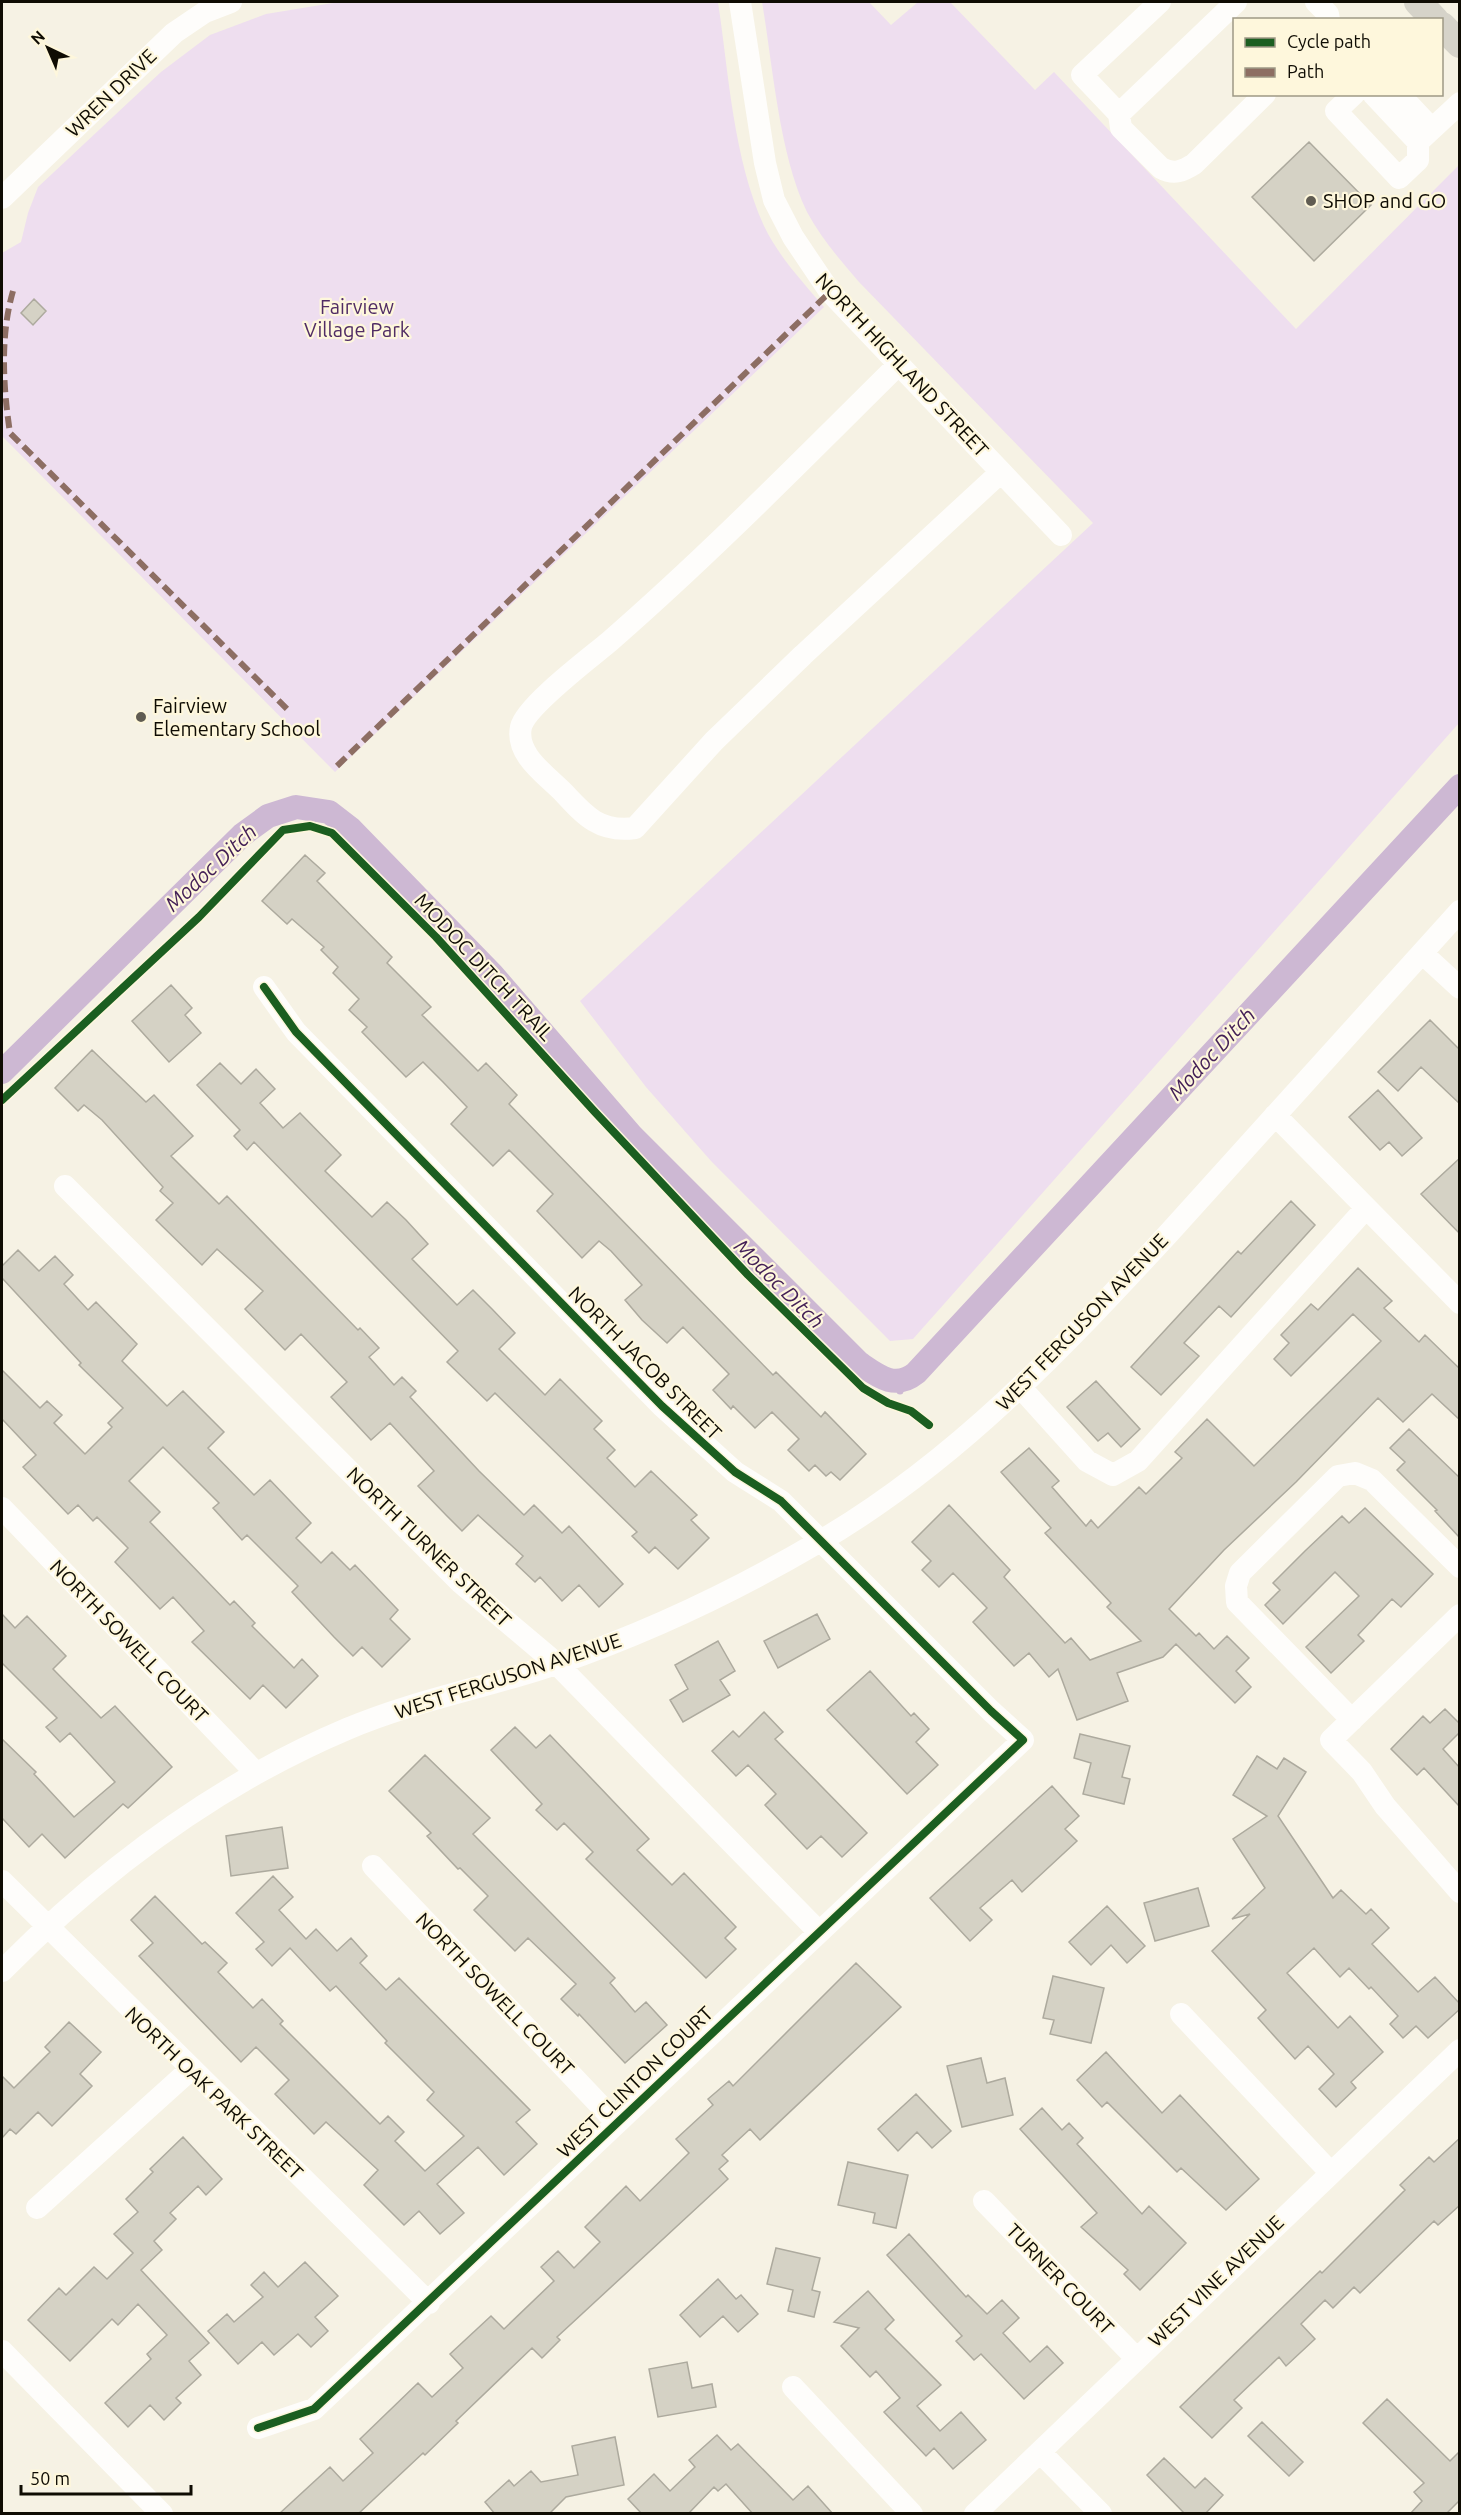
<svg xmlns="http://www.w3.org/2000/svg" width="1461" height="2515" font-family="Ubuntu,sans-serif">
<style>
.green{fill:#eedeef}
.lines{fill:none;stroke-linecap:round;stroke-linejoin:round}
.stream{stroke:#cdb8d3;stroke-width:7}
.canal{stroke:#cdb8d3;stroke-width:24}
.building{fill:#d5d2c5;stroke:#adaa9e;stroke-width:1.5}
.minor{stroke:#fefdfb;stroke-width:22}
.major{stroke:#d6d3c9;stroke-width:28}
.quiet{stroke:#8d6e63;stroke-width:6;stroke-dasharray:12 6;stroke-linecap:butt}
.cycleway-casing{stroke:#fef7dc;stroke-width:11}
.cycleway{stroke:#1b5e20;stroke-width:8}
.poi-dot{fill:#605c52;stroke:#fef7dc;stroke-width:2}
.labels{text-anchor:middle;stroke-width:4.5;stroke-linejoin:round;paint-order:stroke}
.street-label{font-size:20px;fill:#0f0c03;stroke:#fef7dc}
.poi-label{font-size:20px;fill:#0f0c03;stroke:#fef7dc;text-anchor:start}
.park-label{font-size:20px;fill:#502c64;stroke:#fef7dc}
.water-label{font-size:21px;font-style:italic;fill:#442057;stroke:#fef7dc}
</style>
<rect width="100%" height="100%" fill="#f6f2e4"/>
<path class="green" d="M 339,2 L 718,2 C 729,75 733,157 764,226 C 779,257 802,281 824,307 L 335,772 L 2,436 L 2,253 L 21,242 L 28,213 L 38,187 L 161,72 L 210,35 L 266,14 Z
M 762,2 L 869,2 L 891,25 L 918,2 L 950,2 L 1035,90 L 1054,72 L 1296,329 L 1459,165 L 1459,723 L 913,1339 L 890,1341 L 711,1161 L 646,1087 L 580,1001 L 1093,523 L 859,282 C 840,260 821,238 807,212 C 779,154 773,66 762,2 Z"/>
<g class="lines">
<path class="stream" d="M 900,1382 L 900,1391"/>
<path class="canal" d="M 2,1072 L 242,835 L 268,816 L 296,807 L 329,812 L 351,829 L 492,974 L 632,1136 L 859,1363 C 878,1376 895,1390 916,1373 L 1460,786"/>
</g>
<path class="building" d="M 1309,142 L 1371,205 L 1314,261 L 1252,197 Z
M 34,299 L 46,311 L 33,325 L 21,313 Z
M 305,855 L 325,873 L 317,881 L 392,957 L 387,963 L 431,1007 L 422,1015 L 478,1071 L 486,1063 L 517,1095 L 509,1104 L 687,1287 L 773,1375 L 776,1372 L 821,1417 L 825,1412 L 866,1454 L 840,1480 L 831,1472 L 826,1476 L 815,1465 L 809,1471 L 788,1450 L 799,1439 L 772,1412 L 755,1428 L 733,1406 L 731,1409 L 713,1390 L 729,1374 L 683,1327 L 667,1343 L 642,1320 L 625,1300 L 642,1285 L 611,1251 L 599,1241 L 582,1258 L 537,1211 L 553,1194 L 509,1150 L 493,1166 L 451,1124 L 467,1107 L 443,1082 L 423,1062 L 406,1077 L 362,1032 L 367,1027 L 349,1010 L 359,999 L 333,973 L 338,967 L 321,950 L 324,947 L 292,919 L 287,924 L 262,901 Z
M 171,985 L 192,1008 L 185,1015 L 201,1033 L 169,1062 L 132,1021 Z
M 1430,1020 L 1460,1050 L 1460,1104 L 1421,1067 L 1398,1091 L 1378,1072 Z
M 92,1050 L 146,1102 L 154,1095 L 193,1136 L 171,1156 L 219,1204 L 227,1196 L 358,1330 L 360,1328 L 379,1348 L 369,1357 L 394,1385 L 402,1377 L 416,1391 L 410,1397 L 479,1471 L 524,1515 L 534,1505 L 562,1533 L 569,1526 L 623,1584 L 599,1607 L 579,1585 L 562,1601 L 540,1577 L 535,1582 L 516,1564 L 523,1556 L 478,1515 L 462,1531 L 446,1515 L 418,1486 L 434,1471 L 390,1423 L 371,1440 L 331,1397 L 347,1382 L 301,1334 L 285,1350 L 245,1309 L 263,1291 L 217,1249 L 202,1265 L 156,1220 L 173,1203 L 160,1191 L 163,1187 L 102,1120 L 84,1105 L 78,1111 L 55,1088 Z
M 220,1063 L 241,1084 L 256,1069 L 275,1089 L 260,1103 L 283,1128 L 300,1113 L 341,1155 L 325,1171 L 372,1217 L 387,1202 L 406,1220 L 428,1244 L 412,1259 L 457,1305 L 473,1290 L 492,1309 L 515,1333 L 499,1349 L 545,1395 L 560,1379 L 602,1421 L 594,1429 L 615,1450 L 607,1458 L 635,1487 L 651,1471 L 697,1515 L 691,1520 L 709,1538 L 678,1569 L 655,1547 L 649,1553 L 632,1536 L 637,1532 L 495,1393 L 487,1401 L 447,1362 L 458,1351 L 254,1142 L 247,1150 L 234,1136 L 240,1130 L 197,1085 Z
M 1378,1090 L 1422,1138 L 1402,1156 L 1389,1142 L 1380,1150 L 1349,1117 Z
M 1460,1158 L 1460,1234 L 1421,1194 Z
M 1291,1201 L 1315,1225 L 1231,1317 L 1219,1306 L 1184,1343 L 1199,1356 L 1161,1395 L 1131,1367 L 1238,1251 L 1241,1254 Z
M 18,1250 L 39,1271 L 55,1256 L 73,1275 L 64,1284 L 88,1310 L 96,1302 L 137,1344 L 122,1361 L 167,1406 L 183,1391 L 224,1432 L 208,1448 L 254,1495 L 270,1480 L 311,1523 L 296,1538 L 321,1563 L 332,1552 L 350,1570 L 355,1565 L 398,1610 L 390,1619 L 410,1639 L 382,1667 L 362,1647 L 353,1656 L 334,1637 L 292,1592 L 298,1586 L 247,1535 L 242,1540 L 213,1508 L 219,1503 L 163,1447 L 129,1481 L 160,1512 L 150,1522 L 230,1605 L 234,1601 L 255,1623 L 252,1626 L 294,1668 L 302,1659 L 318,1676 L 286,1708 L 263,1685 L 250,1699 L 192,1642 L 204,1631 L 173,1597 L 160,1609 L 115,1562 L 128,1548 L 97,1517 L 93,1521 L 78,1505 L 68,1514 L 23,1467 L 36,1455 L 2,1419 L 2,1370 L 40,1408 L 47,1401 L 62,1415 L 54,1423 L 85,1454 L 112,1427 L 108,1423 L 123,1408 L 79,1365 L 81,1363 L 2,1278 L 2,1266 Z
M 1358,1268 L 1392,1301 L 1384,1308 L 1419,1342 L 1425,1335 L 1460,1369 L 1460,1420 L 1432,1394 L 1403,1422 L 1378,1398 L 1296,1482 L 1224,1550 L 1169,1609 L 1196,1636 L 1199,1633 L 1214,1649 L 1227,1636 L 1249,1658 L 1236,1671 L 1251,1687 L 1235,1703 L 1176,1644 L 1163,1657 L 1117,1673 L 1128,1701 L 1077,1720 L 1058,1669 L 1049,1677 L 1029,1653 L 1014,1666 L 973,1622 L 987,1608 L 953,1573 L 939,1587 L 922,1570 L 931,1561 L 912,1542 L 949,1505 L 1010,1570 L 1004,1577 L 1065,1643 L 1071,1638 L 1090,1660 L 1141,1641 L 1107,1607 L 1111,1603 L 1045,1533 L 1051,1528 L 1001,1472 L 1029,1448 L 1059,1481 L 1052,1487 L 1086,1526 L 1091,1520 L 1098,1528 L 1139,1487 L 1146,1494 L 1182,1458 L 1175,1452 L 1207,1419 L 1254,1466 L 1381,1341 L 1353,1314 L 1291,1376 L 1274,1359 L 1289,1343 L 1281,1335 L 1311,1304 L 1318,1310 Z
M 1096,1381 L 1140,1429 L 1121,1447 L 1108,1433 L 1098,1441 L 1067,1407 Z
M 1409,1429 L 1460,1478 L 1460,1538 L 1435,1511 L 1437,1510 L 1397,1470 L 1405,1462 L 1390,1448 Z
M 1365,1508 L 1433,1574 L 1401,1607 L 1392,1599 L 1358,1635 L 1364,1641 L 1331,1673 L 1306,1647 L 1359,1596 L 1335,1572 L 1283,1624 L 1265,1605 L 1280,1590 L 1273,1583 L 1305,1551 L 1342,1516 L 1349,1523 Z
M 2,1614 L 15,1628 L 27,1616 L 66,1656 L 53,1669 L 101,1718 L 115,1706 L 172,1767 L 128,1808 L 123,1804 L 65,1858 L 42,1834 L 29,1847 L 2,1818 L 2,1739 L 36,1772 L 34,1774 L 74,1817 L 115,1782 L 70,1733 L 60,1742 L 46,1727 L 57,1718 L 2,1663 Z
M 817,1614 L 830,1639 L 778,1668 L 764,1641 Z
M 718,1641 L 735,1671 L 720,1680 L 730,1695 L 683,1722 L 670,1700 L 688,1689 L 675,1665 Z
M 870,1671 L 911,1716 L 914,1713 L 929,1729 L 916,1742 L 938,1765 L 907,1794 L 827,1710 Z
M 1445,1709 L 1460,1724 L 1460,1732 L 1443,1749 L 1460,1768 L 1460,1807 L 1424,1768 L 1417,1775 L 1391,1749 L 1423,1716 L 1430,1723 Z
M 764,1712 L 783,1732 L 775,1739 L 867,1833 L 842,1857 L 821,1836 L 807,1849 L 765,1805 L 776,1794 L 748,1765 L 736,1776 L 712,1751 L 733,1731 L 739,1737 Z
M 515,1727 L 536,1748 L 550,1735 L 649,1839 L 637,1850 L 672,1885 L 684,1873 L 736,1927 L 725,1938 L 736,1949 L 706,1978 L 586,1859 L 593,1852 L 564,1823 L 557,1830 L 536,1810 L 542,1804 L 491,1750 Z
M 1080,1734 L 1130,1746 L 1122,1777 L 1130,1779 L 1124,1804 L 1083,1794 L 1091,1763 L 1074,1758 Z
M 425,1755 L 490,1818 L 473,1834 L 615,1978 L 610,1983 L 635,2012 L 646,2002 L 667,2025 L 625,2063 L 579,2014 L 578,2016 L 561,1999 L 576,1984 L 528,1938 L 515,1951 L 474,1910 L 488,1896 L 460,1868 L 458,1869 L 427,1836 L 431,1833 L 389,1791 Z
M 1257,1756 L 1277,1769 L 1284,1758 L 1306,1772 L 1278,1816 L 1333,1898 L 1341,1890 L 1366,1914 L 1371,1909 L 1389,1928 L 1372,1944 L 1418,1992 L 1435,1977 L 1460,2004 L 1460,2009 L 1428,2038 L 1416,2026 L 1403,2038 L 1390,2024 L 1398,2016 L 1371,1987 L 1369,1989 L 1349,1968 L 1340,1977 L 1314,1948 L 1287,1973 L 1338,2028 L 1350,2016 L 1383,2052 L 1351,2082 L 1356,2088 L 1336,2107 L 1319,2089 L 1334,2074 L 1308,2046 L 1295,2059 L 1258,2018 L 1266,2010 L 1212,1951 L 1250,1914 L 1232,1919 L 1265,1888 L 1233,1839 L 1267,1816 L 1233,1795 Z
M 1052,1786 L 1079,1816 L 1065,1829 L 1077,1841 L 1022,1892 L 1012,1880 L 980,1908 L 992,1920 L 970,1941 L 930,1898 Z
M 282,1827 L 288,1868 L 231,1876 L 226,1836 Z
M 273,1876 L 293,1897 L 279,1910 L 306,1939 L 316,1929 L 337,1951 L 351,1938 L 367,1956 L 360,1963 L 386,1990 L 399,1978 L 530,2110 L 516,2122 L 537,2144 L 504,2175 L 478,2147 L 437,2184 L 464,2213 L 440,2234 L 419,2211 L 404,2225 L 364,2185 L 378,2170 L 326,2122 L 314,2134 L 275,2094 L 289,2080 L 256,2047 L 241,2062 L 139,1956 L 153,1943 L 131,1920 L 155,1896 L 202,1944 L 205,1942 L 227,1963 L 218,1972 L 253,2008 L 262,1999 L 283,2021 L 280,2024 L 380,2124 L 388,2116 L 404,2132 L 395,2141 L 425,2171 L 464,2136 L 427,2100 L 434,2092 L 385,2043 L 387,2041 L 336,1986 L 330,1991 L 290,1948 L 272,1966 L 256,1949 L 264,1942 L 236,1913 Z
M 1198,1888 L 1209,1926 L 1155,1941 L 1144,1903 Z
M 1107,1906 L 1145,1946 L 1127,1963 L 1111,1945 L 1091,1965 L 1069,1942 Z
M 856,1963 L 901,2007 L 760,2140 L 750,2129 L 722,2155 L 728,2161 L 719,2169 L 728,2179 L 557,2337 L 560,2340 L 542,2358 L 532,2348 L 456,2421 L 458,2423 L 425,2455 L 423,2453 L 358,2514 L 279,2514 L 330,2467 L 343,2481 L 373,2453 L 360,2439 L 418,2383 L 432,2397 L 463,2368 L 450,2354 L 491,2316 L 504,2329 L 554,2281 L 541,2267 L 558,2251 L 574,2268 L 600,2242 L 585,2227 L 626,2186 L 640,2201 L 689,2153 L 676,2139 L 713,2105 L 708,2099 L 729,2081 L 733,2086 Z
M 1053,1976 L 1104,1988 L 1091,2043 L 1050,2034 L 1054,2020 L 1043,2018 Z
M 69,2022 L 101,2052 L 80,2074 L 92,2086 L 52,2126 L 38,2112 L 16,2134 L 10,2129 L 2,2138 L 2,2076 L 14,2088 L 50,2052 L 45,2047 Z
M 1106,2052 L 1162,2113 L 1180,2095 L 1259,2179 L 1226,2210 L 1181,2168 L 1177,2172 L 1107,2102 L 1102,2107 L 1077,2080 Z
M 981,2058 L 987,2083 L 1005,2078 L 1013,2115 L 962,2127 L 947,2066 Z
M 916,2094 L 951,2131 L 932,2148 L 917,2132 L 898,2151 L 878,2129 Z
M 1042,2108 L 1062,2130 L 1069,2123 L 1083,2138 L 1077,2144 L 1142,2214 L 1149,2206 L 1186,2243 L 1140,2290 L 1124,2274 L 1128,2270 L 1081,2227 L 1097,2213 L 1020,2129 Z
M 183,2137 L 222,2179 L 206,2195 L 198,2186 L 170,2213 L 176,2219 L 154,2241 L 162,2250 L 141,2270 L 209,2343 L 189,2361 L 201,2375 L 176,2398 L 181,2403 L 164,2420 L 150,2405 L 128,2427 L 105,2403 L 151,2359 L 147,2354 L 167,2335 L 138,2304 L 118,2325 L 112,2319 L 70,2361 L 28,2320 L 59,2288 L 66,2295 L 94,2267 L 107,2279 L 133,2253 L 114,2234 L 138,2212 L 126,2199 L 153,2172 L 150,2169 Z
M 1460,2138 L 1460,2205 L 1438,2225 L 1434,2221 L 1360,2293 L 1354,2287 L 1333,2308 L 1325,2300 L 1301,2324 L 1315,2339 L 1286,2366 L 1279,2357 L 1234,2400 L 1242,2408 L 1212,2438 L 1180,2407 L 1320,2271 L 1322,2273 L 1405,2190 L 1400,2185 L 1429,2157 L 1434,2162 Z
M 848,2162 L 908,2175 L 896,2228 L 873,2223 L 875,2213 L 838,2205 Z
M 909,2234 L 966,2297 L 968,2295 L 987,2314 L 1002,2300 L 1019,2318 L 1003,2333 L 1030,2362 L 1047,2346 L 1063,2363 L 1024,2399 L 981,2354 L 974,2360 L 956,2341 L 962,2336 L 887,2255 Z
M 776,2248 L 820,2258 L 812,2290 L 820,2292 L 814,2317 L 788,2311 L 793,2290 L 767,2284 Z
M 305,2262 L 338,2296 L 315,2317 L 328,2331 L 311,2347 L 298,2334 L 274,2355 L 262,2342 L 238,2364 L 208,2331 L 227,2314 L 234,2322 L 263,2297 L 251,2285 L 264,2272 L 278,2287 Z
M 718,2279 L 736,2299 L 741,2295 L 758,2314 L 738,2332 L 723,2316 L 700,2337 L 680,2315 Z
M 868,2291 L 894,2320 L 885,2329 L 941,2385 L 917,2406 L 940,2431 L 961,2412 L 986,2440 L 953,2469 L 934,2448 L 926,2456 L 884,2412 L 900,2398 L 876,2371 L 870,2377 L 841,2346 L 859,2328 L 834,2322 Z
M 687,2362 L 692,2388 L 712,2384 L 716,2407 L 658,2417 L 649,2369 Z
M 1387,2399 L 1450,2461 L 1460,2451 L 1460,2500 L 1446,2514 L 1410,2514 L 1422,2501 L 1414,2492 L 1424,2483 L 1363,2423 Z
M 1262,2422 L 1303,2462 L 1289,2476 L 1248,2436 Z
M 717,2435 L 731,2450 L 738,2444 L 793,2500 L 808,2486 L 833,2514 L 753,2514 L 726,2484 L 718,2491 L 714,2487 L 688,2514 L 642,2514 L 628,2499 L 654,2474 L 670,2491 L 695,2467 L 689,2460 Z
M 615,2437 L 624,2485 L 566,2497 L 549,2514 L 495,2514 L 485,2502 L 509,2480 L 514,2486 L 531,2471 L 541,2482 L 578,2475 L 572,2446 Z
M 1164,2458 L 1195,2488 L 1205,2478 L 1223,2495 L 1205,2514 L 1185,2514 L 1147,2475 Z"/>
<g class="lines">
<path class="minor" d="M 740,2 L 765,163 L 774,200 L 793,237 L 830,292 L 1061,535
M 1160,2 L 1082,75 L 1119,114 L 1236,2
M 1316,2 L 1328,14 L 1329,20
M 1354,94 L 1336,111 L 1399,178 L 1418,160 L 1418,142 L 1460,103
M 1373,94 L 1418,142
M 1399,94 L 1432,129
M 1119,114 L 1121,128 L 1161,168 C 1174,175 1183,171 1194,164 L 1265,94
M 2,198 L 174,33 L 205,12 L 231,2
M 898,365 C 803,459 710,554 609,642 C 590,658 526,706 521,727 C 515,754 545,774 563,792 C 585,816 600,833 635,828 L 714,741 L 803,655 L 1001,472
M 1422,953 L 1460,988
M 1275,1115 L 1460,1303
M 65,1186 L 460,1582 L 557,1664 L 819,1932
M 1021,1388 L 1087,1461 L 1113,1475 L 1138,1461 L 1366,1208
M 2,1508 L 256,1773
M 1460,1615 L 1331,1740 L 1362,1772 L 1385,1806 L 1460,1892
M 1352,1720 L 1237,1602 L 1236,1586 L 1240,1573 L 1338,1476 L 1355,1473 L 1372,1480 L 1460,1567
M 373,1866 L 616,2122
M 2,1881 L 429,2303
M 2,1971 C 101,1871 217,1784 347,1729 C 415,1700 489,1687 559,1663 C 649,1632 735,1591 817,1543 C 955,1463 1062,1349 1169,1233 C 1266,1126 1362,1018 1460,911
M 1181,2014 L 1330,2172
M 984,2201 L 1136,2358
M 37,2208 L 190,2070
M 2,2351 L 162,2514
M 793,2387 L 912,2514
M 258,2428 L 314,2409 L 1023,1740 L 991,1711 L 781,1501 L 735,1472 L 662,1406 L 296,1032 L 264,987
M 1040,2452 L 1101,2514
M 975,2514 L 1460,2050"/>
<path class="major" d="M 1418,2 L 1435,20
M 1442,26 L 1460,44"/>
<path class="quiet" d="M 13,291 C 0,336 3,386 10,433 L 289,711
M 337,766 L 830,292"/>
<g class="cycleway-casing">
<path id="cycleway" d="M 2,1100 L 199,917 L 283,830 L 310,826 L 332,833 L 436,937 L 594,1111 L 748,1275 L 863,1388 L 888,1403 L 911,1411 L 929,1425
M 258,2428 L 314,2409 L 1023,1740 L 991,1711 L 781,1501 L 735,1472 L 662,1406 L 296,1032 L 264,987"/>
</g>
<use href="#cycleway" class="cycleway"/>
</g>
<g class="poi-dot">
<circle cx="1311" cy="201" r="6"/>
<circle cx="141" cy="717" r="6"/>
</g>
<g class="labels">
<g class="street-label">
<text transform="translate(111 93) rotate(-44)" y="7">WREN DRIVE</text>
<text transform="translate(902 365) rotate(47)" y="7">NORTH HIGHLAND STREET</text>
<text transform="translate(484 967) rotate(47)" y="7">MODOC DITCH TRAIL</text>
<text transform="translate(1082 1322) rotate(-46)" y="7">WEST FERGUSON AVENUE</text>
<text transform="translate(645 1363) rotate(45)" y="7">NORTH JACOB STREET</text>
<text transform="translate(429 1547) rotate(44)" y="7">NORTH TURNER STREET</text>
<text transform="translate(129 1641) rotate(46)" y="7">NORTH SOWELL COURT</text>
<text transform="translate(508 1676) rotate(-18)" y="7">WEST FERGUSON AVENUE</text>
<text transform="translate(495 1994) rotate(46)" y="7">NORTH SOWELL COURT</text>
<text transform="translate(635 2082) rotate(-44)" y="7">WEST CLINTON COURT</text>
<text transform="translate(214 2093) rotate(44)" y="7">NORTH OAK PARK STREET</text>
<text transform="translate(1060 2279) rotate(46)" y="7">TURNER COURT</text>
<text transform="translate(1216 2281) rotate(-44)" y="7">WEST VINE AVENUE</text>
</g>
<g class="poi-label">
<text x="1323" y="208">SHOP and GO</text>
<text x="153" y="713">Fairview<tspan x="153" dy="23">Elementary School</tspan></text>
</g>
<g class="park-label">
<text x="357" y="314">Fairview<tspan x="357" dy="23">Village Park</tspan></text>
</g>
<g class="water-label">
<text transform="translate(211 868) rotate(-43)" y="7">Modoc Ditch</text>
<text transform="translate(1212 1054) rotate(-47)" y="7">Modoc Ditch</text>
<text transform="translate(779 1284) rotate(45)" y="7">Modoc Ditch</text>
</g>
</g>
<rect width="1461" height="2515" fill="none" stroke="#0f0c03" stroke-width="6"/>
<rect x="1233" y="18" width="210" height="78" fill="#fef7dc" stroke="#9e9985" stroke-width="1.5"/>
<rect x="1245" y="38" width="30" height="9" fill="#1b5e20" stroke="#9e9985" stroke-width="1.5"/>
<text x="1287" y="48" font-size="18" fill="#0f0c03">Cycle path</text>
<rect x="1245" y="68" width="30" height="9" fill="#8d6e63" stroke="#9e9985" stroke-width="1.5"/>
<text x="1287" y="78" font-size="18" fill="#0f0c03">Path</text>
<g transform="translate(48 48) rotate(316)" stroke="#fef7dc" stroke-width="4.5" paint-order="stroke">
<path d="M0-4.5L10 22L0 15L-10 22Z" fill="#0f0c03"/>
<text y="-9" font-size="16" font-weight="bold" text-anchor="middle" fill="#0f0c03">N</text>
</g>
<path d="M21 2485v9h170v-9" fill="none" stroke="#0f0c03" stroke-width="3"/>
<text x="30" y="2485" font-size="18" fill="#0f0c03" stroke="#fef7dc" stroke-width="4.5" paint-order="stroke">50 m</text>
</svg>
